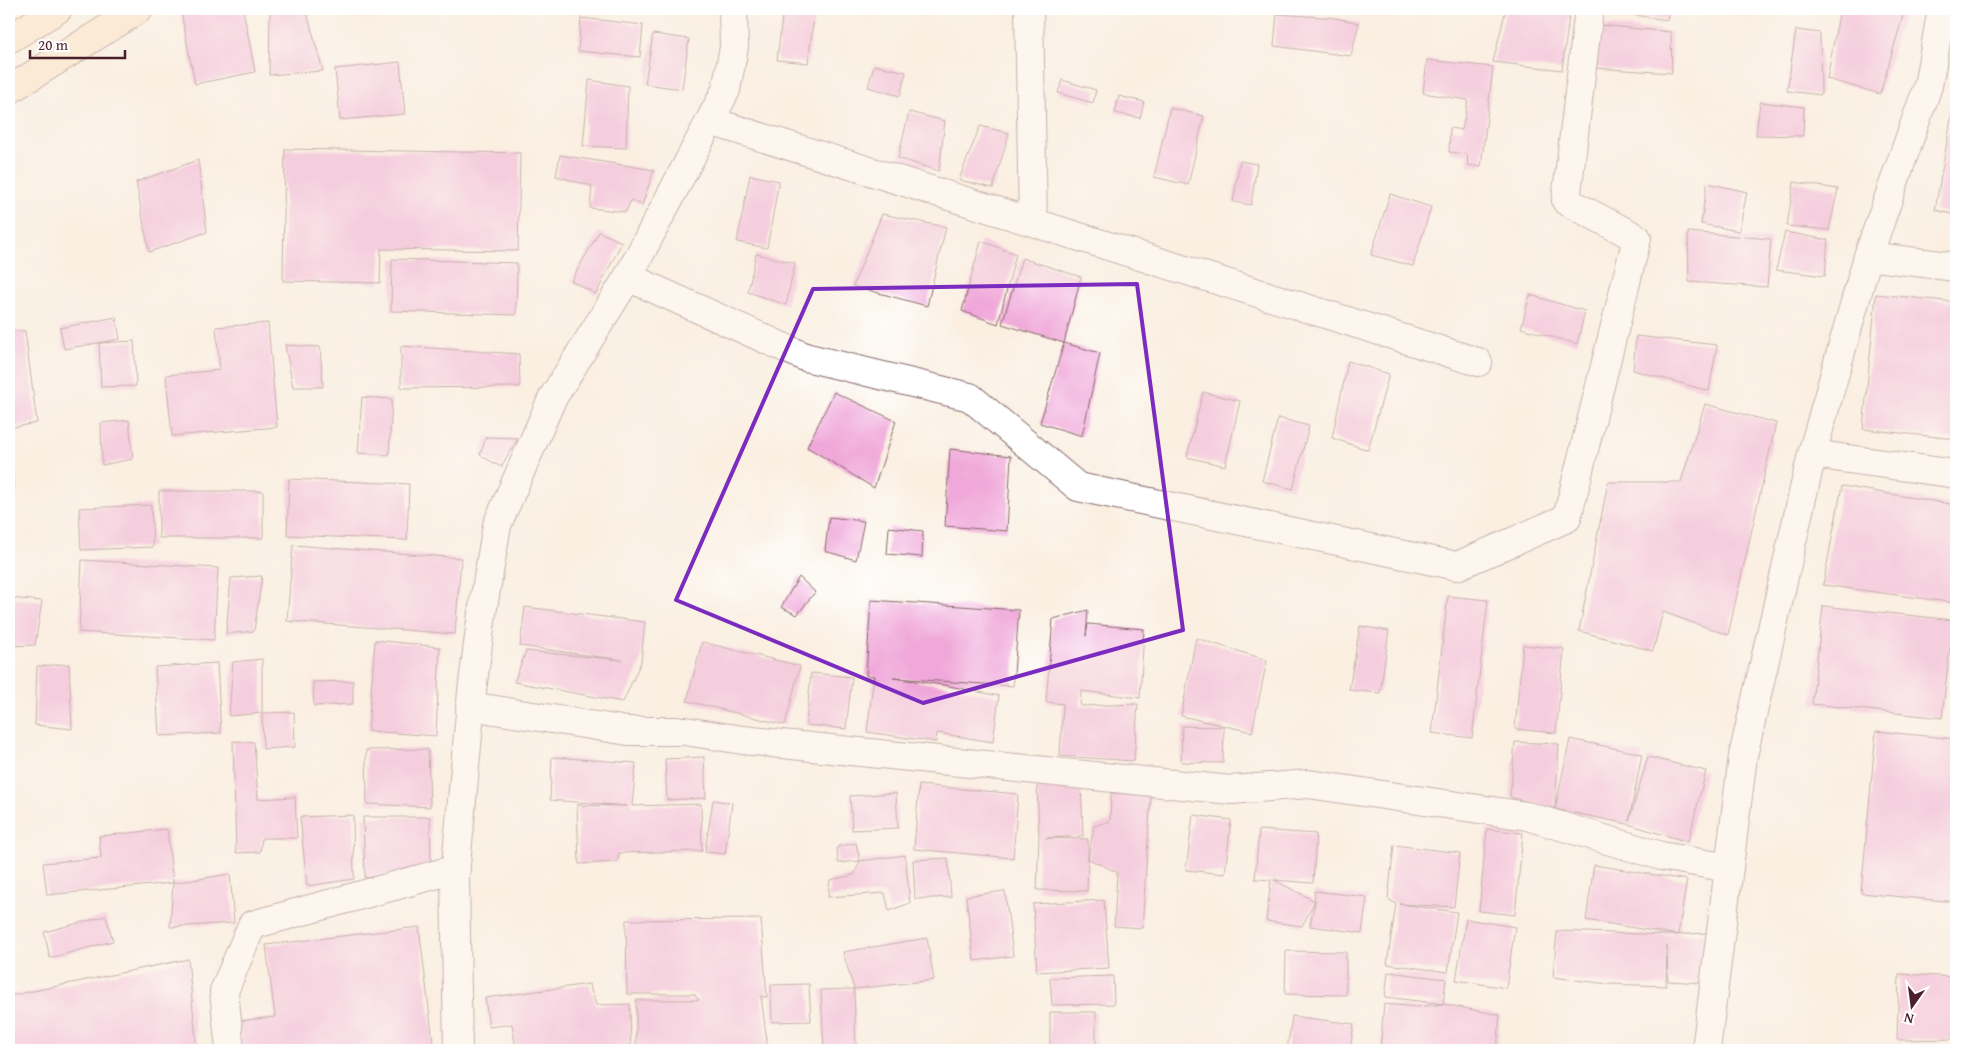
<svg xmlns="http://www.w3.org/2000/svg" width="1965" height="1059" font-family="'Gentium Book Plus',serif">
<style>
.building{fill:#f0a7d9}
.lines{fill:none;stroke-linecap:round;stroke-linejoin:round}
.minor-casing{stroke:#88686b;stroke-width:30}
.secondary-casing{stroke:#88686b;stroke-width:30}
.minor{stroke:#fff;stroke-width:28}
.secondary{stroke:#fde5c5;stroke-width:28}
.marked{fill:none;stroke:#7b2cbf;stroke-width:4;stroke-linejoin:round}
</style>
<rect width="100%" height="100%" fill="#fff"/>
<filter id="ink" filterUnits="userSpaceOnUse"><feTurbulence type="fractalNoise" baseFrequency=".02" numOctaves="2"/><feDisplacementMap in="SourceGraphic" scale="10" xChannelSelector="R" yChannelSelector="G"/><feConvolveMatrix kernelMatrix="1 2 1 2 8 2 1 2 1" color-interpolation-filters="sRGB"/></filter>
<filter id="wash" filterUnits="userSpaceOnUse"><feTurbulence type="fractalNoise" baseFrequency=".0096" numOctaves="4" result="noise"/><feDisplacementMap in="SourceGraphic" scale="20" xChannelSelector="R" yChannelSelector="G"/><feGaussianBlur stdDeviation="1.12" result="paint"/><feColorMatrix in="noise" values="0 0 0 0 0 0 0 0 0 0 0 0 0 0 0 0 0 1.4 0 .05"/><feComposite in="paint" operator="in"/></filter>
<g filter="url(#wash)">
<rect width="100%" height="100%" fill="#faefe1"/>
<g id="blocks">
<path class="building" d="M 201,9 L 243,9 L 255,72 L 195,84 L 181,12 Z
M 270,9 L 306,9 L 323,71 L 269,75 Z
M 783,9 L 815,9 L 808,63 L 777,60 Z
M 1506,9 L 1570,9 L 1562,70 L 1493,62 Z
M 1595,9 L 1669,9 L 1667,20 Z
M 1840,9 L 1905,9 L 1880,94 L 1827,79 Z
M 1277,14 L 1336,18 L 1359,23 L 1351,56 L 1274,46 Z
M 581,18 L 643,25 L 640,57 L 578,51 Z
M 1599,25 L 1671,32 L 1672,73 L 1594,68 Z
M 1796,30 L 1820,33 L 1821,95 L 1787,91 Z
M 653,34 L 689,39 L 682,89 L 645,84 Z
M 1427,60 L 1493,67 L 1481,167 L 1468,165 L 1467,154 L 1449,152 L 1450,128 L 1462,130 L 1468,100 L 1423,93 Z
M 400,62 L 405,114 L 340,120 L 335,69 Z
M 874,65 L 906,72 L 900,96 L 868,87 Z
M 589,80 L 628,86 L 626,148 L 583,146 Z
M 1062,80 L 1096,90 L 1093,103 L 1058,93 Z
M 1119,96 L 1144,102 L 1140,118 L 1115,113 Z
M 1955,96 L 1956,96 L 1956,215 L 1935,210 Z
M 1760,102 L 1804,107 L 1803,136 L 1756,135 Z
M 1170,108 L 1204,116 L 1188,185 L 1154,177 Z
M 909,112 L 945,121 L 939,171 L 898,158 Z
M 980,126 L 1009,133 L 993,188 L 959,180 Z
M 285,149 L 520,153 L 518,251 L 381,249 L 380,283 L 283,281 Z
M 560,155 L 654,170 L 642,205 L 631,200 L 626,212 L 590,208 L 592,186 L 556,176 Z
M 198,160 L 207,232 L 149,252 L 136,182 Z
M 1240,161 L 1257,164 L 1251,205 L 1233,202 Z
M 750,175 L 779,181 L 767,248 L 737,242 Z
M 1794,182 L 1838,189 L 1829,230 L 1787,226 Z
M 1707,183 L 1747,192 L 1739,231 L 1701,224 Z
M 1390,194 L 1431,207 L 1413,266 L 1371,255 Z
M 882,214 L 946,227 L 927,306 L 853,286 Z
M 599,232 L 622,242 L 596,294 L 571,281 Z
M 1688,232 L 1771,239 L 1767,287 L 1689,282 Z
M 1785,232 L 1828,240 L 1825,276 L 1776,270 Z
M 981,241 L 1016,254 L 998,324 L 962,311 Z
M 756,254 L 795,263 L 786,305 L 748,292 Z
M 1022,258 L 1081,277 L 1064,343 L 1002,324 Z
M 392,259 L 517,263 L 516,315 L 391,311 Z
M 1876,294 L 1956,302 L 1956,439 L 1863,429 Z
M 1530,295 L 1585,311 L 1577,344 L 1521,328 Z
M 116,317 L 120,339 L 64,349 L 60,328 Z
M 268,323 L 277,427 L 172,436 L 166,375 L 220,370 L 216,327 Z
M 9,331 L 25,331 L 37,423 L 9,428 Z
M 1636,336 L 1717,345 L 1709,391 L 1633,370 Z
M 134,341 L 136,386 L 101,387 L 99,343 Z
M 1064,343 L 1100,353 L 1082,436 L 1040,423 Z
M 285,345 L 320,347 L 323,387 L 293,387 Z
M 401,346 L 519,354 L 520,387 L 401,388 Z
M 1348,361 L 1389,374 L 1368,450 L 1332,438 Z
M 834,392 L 896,421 L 874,488 L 807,447 Z
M 1203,392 L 1240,401 L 1225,466 L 1187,457 Z
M 362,397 L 392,399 L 389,455 L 358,453 Z
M 1705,404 L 1776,423 L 1728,635 L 1663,612 L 1653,651 L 1579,631 L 1608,482 L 1681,482 Z
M 1278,418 L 1309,426 L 1293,489 L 1262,481 Z
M 129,420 L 133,459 L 102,465 L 101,423 Z
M 486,437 L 518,438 L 501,467 L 480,455 Z
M 9,438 L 10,438 L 14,491 L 9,491 Z
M 950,449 L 1011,456 L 1007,531 L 945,526 Z
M 289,479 L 409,484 L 407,540 L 287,535 Z
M 1842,486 L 1956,505 L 1956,603 L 1823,585 Z
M 159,491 L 263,491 L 263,538 L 159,538 Z
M 151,505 L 153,547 L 81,550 L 79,508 Z
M 829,517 L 864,521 L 856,560 L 825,551 Z
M 889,527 L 923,531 L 922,557 L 887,554 Z
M 293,545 L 461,558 L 455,634 L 287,621 Z
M 82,560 L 218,568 L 214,640 L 79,632 Z
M 262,576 L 254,631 L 226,634 L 231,578 Z
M 799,577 L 815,592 L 797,615 L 781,607 Z
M 1448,596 L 1488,600 L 1472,738 L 1432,733 Z
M 9,598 L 42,601 L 35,645 L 9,646 Z
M 871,600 L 1019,610 L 1013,686 L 893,678 L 944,685 L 999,696 L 993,742 L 937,733 L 936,742 L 867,732 L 874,676 L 866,676 Z
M 1823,606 L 1953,620 L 1942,718 L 1812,704 Z
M 525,607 L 645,622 L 641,662 L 623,702 L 514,682 L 526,651 L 622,660 L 520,646 Z
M 1088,610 L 1086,636 L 1088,624 L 1144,629 L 1140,698 L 1081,691 L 1080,706 L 1138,704 L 1134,761 L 1060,756 L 1063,704 L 1046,702 L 1053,619 Z
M 1360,626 L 1389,631 L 1380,693 L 1349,690 Z
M 1196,638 L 1267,660 L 1252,732 L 1181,716 Z
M 375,640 L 440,647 L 436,736 L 368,731 Z
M 702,642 L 800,666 L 785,725 L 687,701 Z
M 1523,645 L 1564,649 L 1556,733 L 1515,729 Z
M 262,659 L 262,713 L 229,716 L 233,662 Z
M 217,663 L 221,733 L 159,736 L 155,667 Z
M 69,664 L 72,729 L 35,725 L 37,666 Z
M 811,673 L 852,677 L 846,729 L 806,725 Z
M 353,681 L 353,704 L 314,706 L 313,682 Z
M 294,712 L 295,747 L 263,749 L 262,713 Z
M 1182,726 L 1224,727 L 1223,763 L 1181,762 Z
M 1876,731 L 1956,739 L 1956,902 L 1861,893 Z
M 1570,739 L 1642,754 L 1629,821 L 1648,757 L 1706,771 L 1688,842 L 1628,824 L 1555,809 Z
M 233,741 L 254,742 L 258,799 L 295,797 L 297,838 L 262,838 L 260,852 L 236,853 Z
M 1515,742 L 1559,744 L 1555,809 L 1510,797 Z
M 428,749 L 430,807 L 367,804 L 366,750 Z
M 552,757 L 636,763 L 632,806 L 701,804 L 702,851 L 619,853 L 617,862 L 579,864 L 577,805 L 627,806 L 550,800 Z
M 704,757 L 706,798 L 667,800 L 665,759 Z
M 1081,781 L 1083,836 L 1046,838 L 1088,839 L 1088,859 L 1094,826 L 1110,821 L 1111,793 L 1151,795 L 1142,928 L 1114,926 L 1117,872 L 1088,859 L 1087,891 L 1037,890 L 1039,837 L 1037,782 Z
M 919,785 L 1018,794 L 1013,858 L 914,849 Z
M 896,793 L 898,828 L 852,830 L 850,796 Z
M 713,800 L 732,803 L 725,854 L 705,852 Z
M 353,815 L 354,879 L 307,886 L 300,817 Z
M 1193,815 L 1231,820 L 1225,874 L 1186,870 Z
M 363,817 L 430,817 L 431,869 L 365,878 Z
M 167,829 L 173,883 L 47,895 L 43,863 L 101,858 L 99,836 Z
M 1487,829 L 1523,833 L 1515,915 L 1479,911 Z
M 1259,830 L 1316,834 L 1313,883 L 1274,880 L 1315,901 L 1302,926 L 1266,921 L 1271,880 L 1255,879 Z
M 856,843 L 860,861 L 838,863 L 837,847 Z
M 1394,845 L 1460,853 L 1454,907 L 1400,904 L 1457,912 L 1448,972 L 1387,964 L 1396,904 L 1388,899 Z
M 905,855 L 910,903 L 889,911 L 885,893 L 828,897 L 830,880 L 854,875 L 860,861 Z
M 948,858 L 951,897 L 915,899 L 913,860 Z
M 1594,865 L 1687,880 L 1678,935 L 1586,920 Z
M 230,874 L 234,923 L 170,927 L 173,883 Z
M 1005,891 L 1013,956 L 974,961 L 966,896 Z
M 1314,891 L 1367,897 L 1362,933 L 1310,926 L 1315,901 Z
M 1104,900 L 1109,968 L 1037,972 L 1033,904 Z
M 106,916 L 113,941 L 50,958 L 44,932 Z
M 761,919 L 767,997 L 761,996 L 768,1050 L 636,1050 L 636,1000 L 699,1000 L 694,994 L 627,994 L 626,920 Z
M 1466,919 L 1515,927 L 1506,988 L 1456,980 Z
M 419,927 L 434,1050 L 242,1050 L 239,1021 L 275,1017 L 266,945 Z
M 1557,931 L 1667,935 L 1707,933 L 1703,983 L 1668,981 L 1667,945 L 1666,986 L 1608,984 L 1553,977 Z
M 927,938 L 934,980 L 854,989 L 843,952 Z
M 1286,951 L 1346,952 L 1346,995 L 1285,994 Z
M 188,959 L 197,1050 L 11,1050 L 9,996 Z
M 1388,972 L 1446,979 L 1443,1004 L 1385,997 Z
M 1899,974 L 1956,977 L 1956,1039 L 1897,1040 Z
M 1113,976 L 1114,1004 L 1052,1005 L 1050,978 Z
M 589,984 L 596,1005 L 630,1004 L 631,1050 L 516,1050 L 512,1024 L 489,1027 L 485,998 Z
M 809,984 L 811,1021 L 772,1022 L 771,985 Z
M 854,989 L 856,1050 L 824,1050 L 821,990 Z
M 1384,1004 L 1417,1007 L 1443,1004 L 1500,1015 L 1497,1050 L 1380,1050 Z
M 1050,1012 L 1096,1012 L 1096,1050 L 1050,1050 Z
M 1292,1016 L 1354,1024 L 1350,1050 L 1287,1050 Z"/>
</g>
</g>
<g filter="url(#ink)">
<use href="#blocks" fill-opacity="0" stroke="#88686b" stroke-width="1"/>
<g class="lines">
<g class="minor-casing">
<path id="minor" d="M 1029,9 L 1033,222
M 710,121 L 1478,362
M 1868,256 L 1956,267
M 628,277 L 805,357 L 970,397 L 1078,487 L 1457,566 L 1567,518 L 1637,238 L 1566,201 L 1589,9
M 1812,454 L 1956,474
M 470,706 L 628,731 L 685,731 L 743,740 L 1231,790 L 1308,784 L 1527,816 L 1661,856 L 1729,868
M 230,1050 L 224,991 L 252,925 L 456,869
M 458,1050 L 455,876 L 472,691 L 482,613 L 497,525 L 552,399 L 628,277 L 726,90 L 734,47 L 733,9
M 1706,1050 L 1743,756 L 1812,454 L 1868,256 L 1928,86 L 1942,9"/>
</g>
<g class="secondary-casing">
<path id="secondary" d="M 9,39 L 58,9
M 9,90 L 139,9"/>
</g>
<use href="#minor" class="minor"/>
<use href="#secondary" class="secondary"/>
</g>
</g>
<path d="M0 0H1965V1059H0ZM 1137,284 L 1183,630 L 923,703 L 676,600 L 813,289 Z" fill="#faefe1" fill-opacity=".55" fill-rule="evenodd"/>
<path class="marked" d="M 1137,284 L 1183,630 L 923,703 L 676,600 L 813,289 Z"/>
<rect width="1965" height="1059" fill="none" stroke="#fff" stroke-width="30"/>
<g transform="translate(1912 1006) rotate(194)" stroke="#ffffff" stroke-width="4" paint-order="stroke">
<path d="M0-4L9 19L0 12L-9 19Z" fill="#4a1f2b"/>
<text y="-8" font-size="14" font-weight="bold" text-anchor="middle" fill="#4a1f2b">N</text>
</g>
<path d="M30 50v8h95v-8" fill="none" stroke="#4a1f2b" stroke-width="2.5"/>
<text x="38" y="50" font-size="15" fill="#4a1f2b" stroke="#ffffff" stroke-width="4" paint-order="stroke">20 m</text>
</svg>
